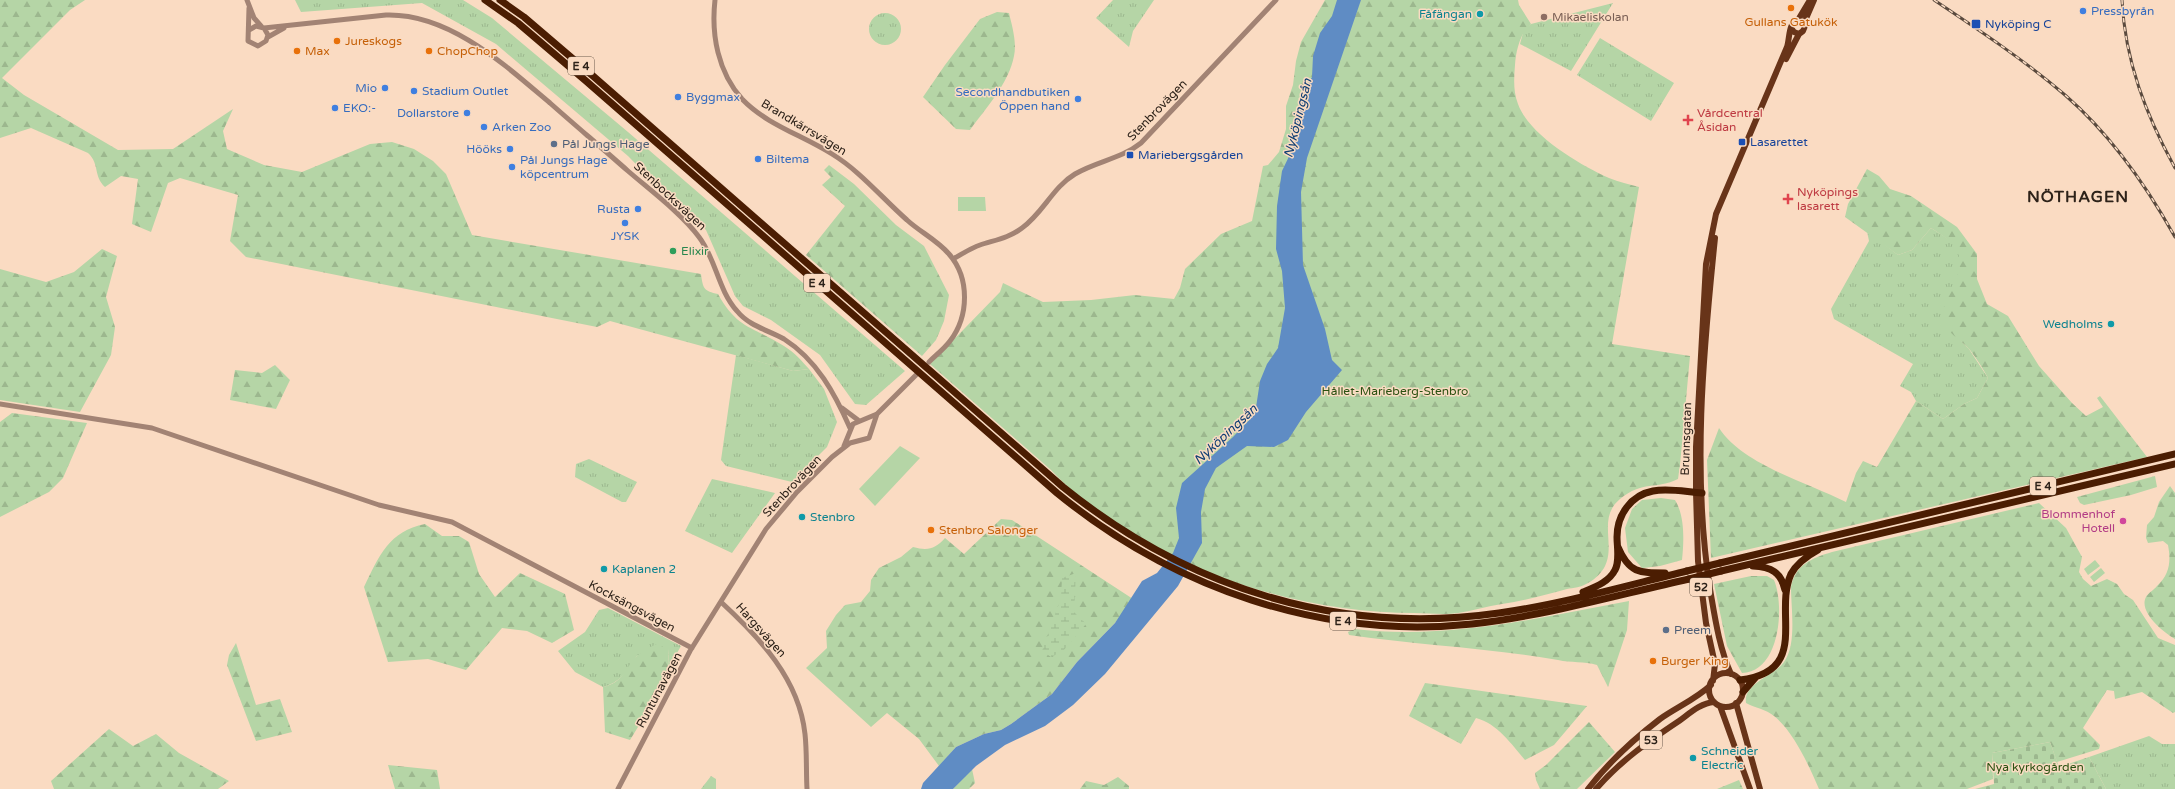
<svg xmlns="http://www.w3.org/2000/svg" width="2175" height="789" font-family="'Varela Round',sans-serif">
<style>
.grass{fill:url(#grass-tufts)}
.forest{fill:url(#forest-firs)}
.wetland{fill:url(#wetland-marsh)}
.cemetery{fill:url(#cemetery-stones)}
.pitch{fill:#b5d5a6}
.water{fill:#5f8cc4}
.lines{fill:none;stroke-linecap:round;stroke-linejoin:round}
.minor{stroke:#a28374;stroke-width:5}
.major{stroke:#683419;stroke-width:6}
.highway{stroke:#4b1d02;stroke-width:7}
.rail-casing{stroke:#5a4a3e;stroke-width:3}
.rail{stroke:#fadbc2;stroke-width:1.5;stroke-dasharray:4.5;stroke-linecap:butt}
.highway-bridge{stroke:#4b1d02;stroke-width:7}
.food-dot{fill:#e8710a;stroke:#fadbc2;stroke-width:1.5}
.shop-dot{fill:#3f7fe0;stroke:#fadbc2;stroke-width:1.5}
.culture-dot{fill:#0f9aa8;stroke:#fadbc2;stroke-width:1.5}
.education-dot{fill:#8d6e63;stroke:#fadbc2;stroke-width:1.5}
.transit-dot{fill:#1a4fb4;stroke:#fadbc2;stroke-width:1.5}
.health-dot{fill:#e0444e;stroke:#fadbc2;stroke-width:1.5}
.service-dot{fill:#5c6f8a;stroke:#fadbc2;stroke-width:1.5}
.leisure-dot{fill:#2e9e5b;stroke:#fadbc2;stroke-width:1.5}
.hotel-dot{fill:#d1479c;stroke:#fadbc2;stroke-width:1.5}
.labels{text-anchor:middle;stroke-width:3;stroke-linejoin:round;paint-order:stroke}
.shield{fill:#fadbc2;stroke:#6a5a4c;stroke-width:1}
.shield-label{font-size:11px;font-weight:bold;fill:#2d2219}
.shop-label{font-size:12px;fill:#366cbe;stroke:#fadbc2;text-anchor:start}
.culture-label{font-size:12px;fill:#0d838f;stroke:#fadbc2;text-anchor:start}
.education-label{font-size:12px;fill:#785e54;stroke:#fadbc2;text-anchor:start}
.food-label{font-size:12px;fill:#c56008;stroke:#fadbc2;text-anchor:start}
.transit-label{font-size:12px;fill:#164399;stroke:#fadbc2;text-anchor:start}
.street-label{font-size:12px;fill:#2d2219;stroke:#fadbc2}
.health-label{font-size:12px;fill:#be3a42;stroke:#fadbc2;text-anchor:start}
.service-label{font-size:12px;fill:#4e5e75;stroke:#fadbc2;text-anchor:start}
.leisure-label{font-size:12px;fill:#27864d;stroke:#fadbc2;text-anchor:start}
.park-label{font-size:12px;fill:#2a5111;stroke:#fadbc2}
.hotel-label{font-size:12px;fill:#b23c85;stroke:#fadbc2;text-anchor:end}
.water-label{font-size:13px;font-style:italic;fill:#0f3e73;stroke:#fadbc2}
.district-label{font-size:16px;font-weight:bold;letter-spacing:1px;fill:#2d2219;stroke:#fadbc2}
</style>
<defs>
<pattern id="grass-tufts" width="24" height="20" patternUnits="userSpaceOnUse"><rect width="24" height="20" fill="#b5d5a6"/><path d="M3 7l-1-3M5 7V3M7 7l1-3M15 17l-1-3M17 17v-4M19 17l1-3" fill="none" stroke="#9cb78e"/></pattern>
<pattern id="forest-firs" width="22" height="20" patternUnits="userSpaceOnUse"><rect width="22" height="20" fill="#b5d5a6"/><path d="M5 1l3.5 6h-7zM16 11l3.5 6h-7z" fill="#9cb78e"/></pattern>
<pattern id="wetland-marsh" width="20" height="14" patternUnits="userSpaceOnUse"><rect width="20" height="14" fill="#b5d5a6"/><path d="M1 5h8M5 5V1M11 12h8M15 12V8" fill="none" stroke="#9cb78e"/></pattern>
<pattern id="cemetery-stones" width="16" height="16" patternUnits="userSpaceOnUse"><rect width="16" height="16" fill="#b5d5a6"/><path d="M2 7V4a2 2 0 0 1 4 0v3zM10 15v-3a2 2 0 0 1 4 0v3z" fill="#9cb78e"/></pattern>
</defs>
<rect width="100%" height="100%" fill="#fadbc2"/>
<path class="grass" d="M 295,0 L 463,0 L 492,18 L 628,132 L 905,371 L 866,405 L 855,404 L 820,355 L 771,320 L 743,306 L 735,296 L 706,230 L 660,189 L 628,156 L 496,44 L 422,3 L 301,12 Z
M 1113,0 L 1154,0 L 1133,31 L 1129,47 L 1096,18 Z
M 1613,3 L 1571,71 L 1520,44 L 1524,29 L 1531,24 Z
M869 29a16 16 0 1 1 32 0a16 16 0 1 1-32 0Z
M 1600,38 L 1674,83 L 1651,121 L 1577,75 Z
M 1931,228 C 1940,234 1954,241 1959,251 C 1965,265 1949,310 1946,326 L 1969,349 L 1988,378 L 1977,398 L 1964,404 L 1943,419 L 1916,401 L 1911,392 L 1900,386 L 1913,364 L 1834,319 L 1831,309 L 1869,241 L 1867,231 L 1898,255 L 1912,250 Z
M 736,355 L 793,371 L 809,369 L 824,389 L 837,422 L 827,447 L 792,482 L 726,466 L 721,460 Z
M 589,459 L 637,482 L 626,502 L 622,502 L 575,477 L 576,464 Z
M 712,479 L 775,493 L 732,553 L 685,531 Z
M 608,608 L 681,646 L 669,667 L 668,649 L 637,656 C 628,670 620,683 603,687 L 575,672 L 558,651 L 585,632 L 599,610 Z
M 2149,736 L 2162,744 L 2175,744 L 2175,789 L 2106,789 L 2089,757 Z
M 711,776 L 716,779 L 716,789 L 701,789 Z"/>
<path class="forest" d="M 0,0 L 85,0 L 70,10 L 2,78 L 24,95 L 118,150 L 173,149 L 233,109 L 223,131 L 227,149 L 264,165 L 302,172 L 370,144 L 392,142 L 414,149 L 433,161 L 446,174 L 472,235 L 701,274 C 703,289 704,291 718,294 C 737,329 754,327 784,346 C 794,352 802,361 809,369 L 793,371 L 610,321 L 597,327 L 246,257 L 230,241 L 238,195 L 180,178 L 168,183 L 151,232 L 132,224 L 138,179 L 121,176 L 105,187 C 93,176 100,164 88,153 L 31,128 L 0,138 Z
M 1325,0 L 1518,0 L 1519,5 L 1531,24 C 1520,33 1516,51 1515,65 C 1514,78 1513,91 1518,104 C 1529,135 1580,165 1609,178 C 1619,182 1629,184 1639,187 L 1612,344 L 1690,356 L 1680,465 L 1678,479 C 1656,490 1643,480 1620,499 C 1591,523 1629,559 1588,583 C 1582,587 1573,588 1567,589 C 1545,595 1524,601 1502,604 C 1487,606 1473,611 1458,613 C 1444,615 1428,613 1414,613 C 1290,613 1137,563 1051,470 L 930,364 L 1000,292 L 1003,283 L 1043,302 L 1091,300 L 1135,295 L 1174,299 L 1180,288 L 1185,269 L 1221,234 L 1252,221 L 1263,166 L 1268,165 L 1279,152 L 1286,129 L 1286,106 L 1293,85 L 1296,61 L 1301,42 Z
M 997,12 L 1009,13 C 1012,26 1017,42 1014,56 C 1009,83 986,108 970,130 L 956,129 L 923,97 L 945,65 L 980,19 Z
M 829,165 L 854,184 L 896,225 L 924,246 L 949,295 L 944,321 L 936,340 L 922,356 L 806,255 L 845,206 L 822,185 L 831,177 L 824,170 Z
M 1867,169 L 1879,176 L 1890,189 L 1911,196 L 1957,227 L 1977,254 L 1977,279 L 1987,304 L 2008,316 L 2039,366 L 2072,403 L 2086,416 L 2103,407 L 2097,398 L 2100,396 L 2147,457 L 1711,558 L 1707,460 L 1719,428 C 1743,465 1807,482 1846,502 L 1856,473 L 1863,461 L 1877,467 L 1916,401 L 1943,419 L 1964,404 L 1977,398 L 1988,378 C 1983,369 1977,359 1970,350 C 1962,340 1944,332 1943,318 C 1942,309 1946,299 1950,292 C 1967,258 1962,247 1931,228 L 1912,250 L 1898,255 L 1845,217 L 1848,204 Z
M 102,249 L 117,256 L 106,297 L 115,327 L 111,355 L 80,412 L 0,400 L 0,269 L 46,282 L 74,272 Z
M 275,365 L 290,380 L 276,409 L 230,400 L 235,370 L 262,373 Z
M 12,413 L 87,423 L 63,478 L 49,492 L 0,517 L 0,422 Z
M 2155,476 L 2157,487 L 2131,495 L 2084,505 L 2080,503 L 2077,497 Z
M 2170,486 L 2175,493 L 2175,639 C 2164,633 2138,612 2146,597 C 2148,593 2154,590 2157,586 C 2170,574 2171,561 2168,545 L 2163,541 L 2148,543 L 2146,538 L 2147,525 L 2154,517 L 2159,502 Z
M 1661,498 L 1675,500 C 1685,516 1684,541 1682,560 L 1660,566 L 1642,568 L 1628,552 L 1625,528 L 1632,509 L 1642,500 Z
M 2039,503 L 2066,528 L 2082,557 L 2079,572 L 2083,579 L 2091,586 L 2107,579 L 2117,584 L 2124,594 L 2133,600 L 2158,638 L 2175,645 L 2175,712 L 2173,713 L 2142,692 L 2115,699 L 2114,691 L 2107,690 L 2083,728 L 2100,745 L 2099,749 L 2057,762 L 2050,742 L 1992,753 L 1993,779 L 1967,789 L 1819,789 C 1809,766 1794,732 1774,716 C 1766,709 1755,708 1746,703 C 1743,683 1774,676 1784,662 C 1797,645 1791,608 1791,587 C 1795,565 1812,558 1832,552 Z
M 1001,519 L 1012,520 L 1133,599 L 1115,623 L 1077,662 L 1052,694 L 1011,724 L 1001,730 L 984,734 L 956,747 L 939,766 L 919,739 L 887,713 L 871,727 L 806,668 L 827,648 L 826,631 L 836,615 L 845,605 L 861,602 L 870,591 L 871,580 L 879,568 L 901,557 L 913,547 C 928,551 935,549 945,538 L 964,554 Z
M 425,524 L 442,536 L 459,536 L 469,542 L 479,574 L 495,597 L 520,573 L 565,594 L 574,630 L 552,643 L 527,631 L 502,628 L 466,670 L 428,659 L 388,662 L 364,587 C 379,556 389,531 425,524 Z
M 1751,576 L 1767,576 L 1774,580 C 1785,606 1780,672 1742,673 L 1727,646 L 1714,584 Z
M 1629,601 L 1627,630 L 1608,687 L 1597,665 C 1584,661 1571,663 1558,660 C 1489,648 1418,645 1349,635 L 1348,632 L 1354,629 C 1447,640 1538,618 1629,601 Z
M 236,643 L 256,705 L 280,699 L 292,732 L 256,741 L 227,665 L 229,655 Z
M 656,644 L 668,649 L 669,667 L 649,709 L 630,740 L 605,732 L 603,687 C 624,682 624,669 637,656 C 642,651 650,648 656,644 Z
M 1425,683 L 1587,706 L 1554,745 L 1525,760 C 1512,745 1497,723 1476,718 L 1461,744 L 1409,716 Z
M 1589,722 L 1615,752 L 1577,789 L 1540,789 L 1536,780 L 1535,773 L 1546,765 Z
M 109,729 L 133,746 L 156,734 L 179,753 L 229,781 L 218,789 L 54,789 L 51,781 Z
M 388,765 L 437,770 L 440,789 L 395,789 Z
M 972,769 L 975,783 L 969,789 L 953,789 Z
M 1118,777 L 1129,786 L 1129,789 L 1080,789 L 1086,781 L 1104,785 Z
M 1739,780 L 1743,789 L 1717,789 Z"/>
<path class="wetland" d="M 1076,573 L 1074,612 L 1086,624 L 1063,651 L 1051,657 L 1042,651 L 1061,598 L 1062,578 Z"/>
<path class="cemetery" d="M 2050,742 L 2059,767 L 2089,757 L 2106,789 L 1975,789 L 1994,784 L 1992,753 Z"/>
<path class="pitch" d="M 958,197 L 985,197 L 986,211 L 958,211 Z
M 900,446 L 920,458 L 875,506 L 859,489 Z
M 2095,560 L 2100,566 L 2088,575 L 2084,569 Z
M 2101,568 L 2105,573 L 2094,582 L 2090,577 Z"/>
<path class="water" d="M 1337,0 L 1361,0 L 1307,158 L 1301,192 L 1303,265 L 1325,329 L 1332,360 L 1342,370 L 1306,412 L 1288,440 L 1274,447 L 1247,446 L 1216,468 L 1205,489 L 1201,512 L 1202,543 L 1178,586 L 1105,674 L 1073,705 L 1045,726 L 1005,745 L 976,766 L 953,789 L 921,789 L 923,783 L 956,747 L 984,734 L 1001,730 L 1011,724 L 1052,694 L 1077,662 L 1115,623 L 1142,581 L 1157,573 L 1173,553 L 1179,538 L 1176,508 L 1182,483 L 1233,437 L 1255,414 L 1260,381 L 1267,364 L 1278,348 L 1285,308 L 1282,271 L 1276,249 L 1277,206 L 1282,171 L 1294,146 L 1297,115 L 1305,90 L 1312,77 L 1313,56 L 1320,33 L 1332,16 Z"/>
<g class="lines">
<path class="minor" d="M 247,0 L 254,18 L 261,26
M 715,0 C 711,35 718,72 742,99 C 767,125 802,135 832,154 C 860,171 882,198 907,220 C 920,232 937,240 949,254 C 970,278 969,316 950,341 C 944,349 936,355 929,362
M 264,28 L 386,15 C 449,13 505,65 550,103 C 576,126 602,148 628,171 C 650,190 682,214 699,237 C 716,259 718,290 737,311 C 749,326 768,330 784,339 C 817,360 835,394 850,428
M 249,30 L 256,26 L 264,28 L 268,35 L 266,41 L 258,46 L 248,41 L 249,8
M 268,37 L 284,28
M 953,259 C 962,254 971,248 980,245 C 995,240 1009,238 1022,228 C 1043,213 1053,187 1075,174 C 1097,161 1121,159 1141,143 L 1276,0
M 0,404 L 152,428 L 379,505 L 452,522 L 692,648
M 842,408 L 858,420
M 844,446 L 853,424 L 877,414 L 916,375
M 721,602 C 760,638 799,679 805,734 C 807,752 806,771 807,789
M 618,789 L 690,651 L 766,529 L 797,492 L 832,457 L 850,443 L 869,438 L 877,414"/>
<path class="major" d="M 1798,20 L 1810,0
M 1804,23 L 1814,0
M 1786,59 L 1799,34
M 1715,238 C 1703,354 1692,474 1710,589 C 1715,618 1719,647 1731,674
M1709 690a17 17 0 1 1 34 0a17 17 0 1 1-34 0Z
M 1713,681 L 1715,664 L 1706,623 L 1698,561 L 1696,492 L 1696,447 L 1706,264 L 1716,214 L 1787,47 C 1790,38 1788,20 1800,20 L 1805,26 L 1803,31 L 1799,34 L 1794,32 L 1791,28
M 1736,703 L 1760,789
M 1720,706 L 1750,789
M 1588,789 C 1608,763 1634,739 1660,719 C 1677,707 1696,699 1711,685
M 1596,789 C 1620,761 1649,741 1679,721 C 1690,713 1701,703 1714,702"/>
<path class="highway" d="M 485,0 L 518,23 L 586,81 L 1057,493 C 1173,588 1322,640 1472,624 C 1545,616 1617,595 1689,579
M 500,0 L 524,17 L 593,76 L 1063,487 C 1188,588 1338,636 1499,613 C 1562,604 1625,586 1687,571
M 1618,547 C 1629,573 1639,573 1665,573
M 1720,563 L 2175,454
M 1753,566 C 1771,567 1781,572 1785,590
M 1721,571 L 2175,464
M 1583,592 C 1595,587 1609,582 1615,570 C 1620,561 1617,547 1617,537 C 1617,515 1631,495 1653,491 C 1669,488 1686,492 1702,493
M 1740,680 C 1811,671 1773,614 1791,574 C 1797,563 1807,556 1818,550
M 1743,692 L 1756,677"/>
<g class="rail-casing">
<path id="rail" d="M 1934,0 C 1979,30 2024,60 2065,95 C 2110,134 2146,185 2175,237
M 2122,0 C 2125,61 2146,115 2175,168"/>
</g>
<use href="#rail" class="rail"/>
<path class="highway-bridge" d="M 1687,571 L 1720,563
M 1689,579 L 1721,571"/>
</g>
<g class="food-dot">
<circle cx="1791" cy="8" r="4"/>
<circle cx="337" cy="41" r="4"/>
<circle cx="297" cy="51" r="4"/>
<circle cx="429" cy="51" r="4"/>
<circle cx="931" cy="530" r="4"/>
<circle cx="1653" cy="661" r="4"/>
</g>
<g class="shop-dot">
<circle cx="2083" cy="11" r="4"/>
<circle cx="385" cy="88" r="4"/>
<circle cx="414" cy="91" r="4"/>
<circle cx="678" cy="97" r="4"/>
<circle cx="1078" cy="99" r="4"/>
<circle cx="335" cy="108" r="4"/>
<circle cx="467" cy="113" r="4"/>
<circle cx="484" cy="127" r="4"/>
<circle cx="510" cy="149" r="4"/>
<circle cx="758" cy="159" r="4"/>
<circle cx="512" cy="167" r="4"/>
<circle cx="638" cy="209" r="4"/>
<circle cx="625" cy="223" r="4"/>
</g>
<g class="culture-dot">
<circle cx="1480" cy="14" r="4"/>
<circle cx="2111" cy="324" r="4"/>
<circle cx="802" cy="517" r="4"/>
<circle cx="604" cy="569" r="4"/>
<circle cx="1693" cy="758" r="4"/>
</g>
<circle class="education-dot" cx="1544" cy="17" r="4"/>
<g class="transit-dot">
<rect x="1971" y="19" width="10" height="10" rx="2"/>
<rect x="1738" y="138" width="8" height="8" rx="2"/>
<rect x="1126" y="151" width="8" height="8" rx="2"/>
</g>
<g class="health-dot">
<path d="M1686 114h4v4h4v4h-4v4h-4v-4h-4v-4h4z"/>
<path d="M1786 193h4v4h4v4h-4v4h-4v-4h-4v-4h4z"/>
</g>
<g class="service-dot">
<circle cx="554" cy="144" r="4"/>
<circle cx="1666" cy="630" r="4"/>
</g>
<circle class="leisure-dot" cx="673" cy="251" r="4"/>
<circle class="hotel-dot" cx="2123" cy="521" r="4"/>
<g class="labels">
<g class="shield">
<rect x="568" y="57" width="26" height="18" rx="3"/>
<rect x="804" y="274" width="26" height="18" rx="3"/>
<rect x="2030" y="477" width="26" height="18" rx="3"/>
<rect x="1690" y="578" width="22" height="18" rx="3"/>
<rect x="1330" y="612" width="26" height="18" rx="3"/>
<rect x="1640" y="731" width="22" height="18" rx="3"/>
</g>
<g class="shield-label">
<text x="581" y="70">E 4</text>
<text x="817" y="287">E 4</text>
<text x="2043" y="490">E 4</text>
<text x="1701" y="591">52</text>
<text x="1343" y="625">E 4</text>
<text x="1651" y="744">53</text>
</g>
<g class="shop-label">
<text x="2091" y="15">Pressbyrån</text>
<text x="377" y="92" text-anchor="end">Mio</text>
<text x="422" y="95">Stadium Outlet</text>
<text x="1070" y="96" text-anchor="end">Secondhandbutiken<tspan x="1070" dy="14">Öppen hand</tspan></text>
<text x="686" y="101">Byggmax</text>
<text x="343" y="112">EKO:-</text>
<text x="459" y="117" text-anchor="end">Dollarstore</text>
<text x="492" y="131">Arken Zoo</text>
<text x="502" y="153" text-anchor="end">Hööks</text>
<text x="766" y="163">Biltema</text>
<text x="520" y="164">Pål Jungs Hage<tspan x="520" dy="14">köpcentrum</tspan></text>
<text x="630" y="213" text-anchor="end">Rusta</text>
<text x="625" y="240" text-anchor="middle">JYSK</text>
</g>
<g class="culture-label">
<text x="1472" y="18" text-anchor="end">Fåfängan</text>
<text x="2103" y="328" text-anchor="end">Wedholms</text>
<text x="810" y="521">Stenbro</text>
<text x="612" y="573">Kaplanen 2</text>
<text x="1701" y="755">Schneider<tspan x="1701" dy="14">Electric</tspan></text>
</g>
<g class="education-label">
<text x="1552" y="21">Mikaeliskolan</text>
</g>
<g class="food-label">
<text x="1791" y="26" text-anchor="middle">Gullans Gatukök</text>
<text x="345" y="45">Jureskogs</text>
<text x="305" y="55">Max</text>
<text x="437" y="55">ChopChop</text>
<text x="939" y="534">Stenbro Salonger</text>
<text x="1661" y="665">Burger King</text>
</g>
<g class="transit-label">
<text x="1985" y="28">Nyköping C</text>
<text x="1750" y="146">Lasarettet</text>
<text x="1138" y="159">Mariebergsgården</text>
</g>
<g class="street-label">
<text transform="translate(1157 110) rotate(-46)" y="4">Stenbrovägen</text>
<text transform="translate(804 127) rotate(31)" y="4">Brandkärrsvägen</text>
<text transform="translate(670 196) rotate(43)" y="4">Stenbocksvägen</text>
<text transform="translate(1686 439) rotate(-88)" y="4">Brunnsgatan</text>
<text transform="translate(792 486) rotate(-47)" y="4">Stenbrovägen</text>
<text transform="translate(632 606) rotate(28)" y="4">Kocksängsvägen</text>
<text transform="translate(761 630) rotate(48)" y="4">Hargsvägen</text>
<text transform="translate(659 690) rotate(-62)" y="4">Runtunavägen</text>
</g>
<g class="health-label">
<text x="1697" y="117">Vårdcentral<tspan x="1697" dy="14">Åsidan</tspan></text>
<text x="1797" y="196">Nyköpings<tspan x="1797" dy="14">lasarett</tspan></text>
</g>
<g class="service-label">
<text x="562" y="148">Pål Jungs Hage</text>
<text x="1674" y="634">Preem</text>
</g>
<g class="leisure-label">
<text x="681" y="255">Elixir</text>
</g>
<g class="park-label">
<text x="1395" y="395">Hållet-Marieberg-Stenbro</text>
<text x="2035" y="771">Nya kyrkogården</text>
</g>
<g class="hotel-label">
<text x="2115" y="518">Blommenhof<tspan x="2115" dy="14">Hotell</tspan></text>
</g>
<g class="water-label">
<text transform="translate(1297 118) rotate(-76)" y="5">Nyköpingsån</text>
<text transform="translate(1225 434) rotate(-43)" y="5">Nyköpingsån</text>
</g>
<g class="district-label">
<text x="2078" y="202">NÖTHAGEN</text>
</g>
</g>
</svg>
